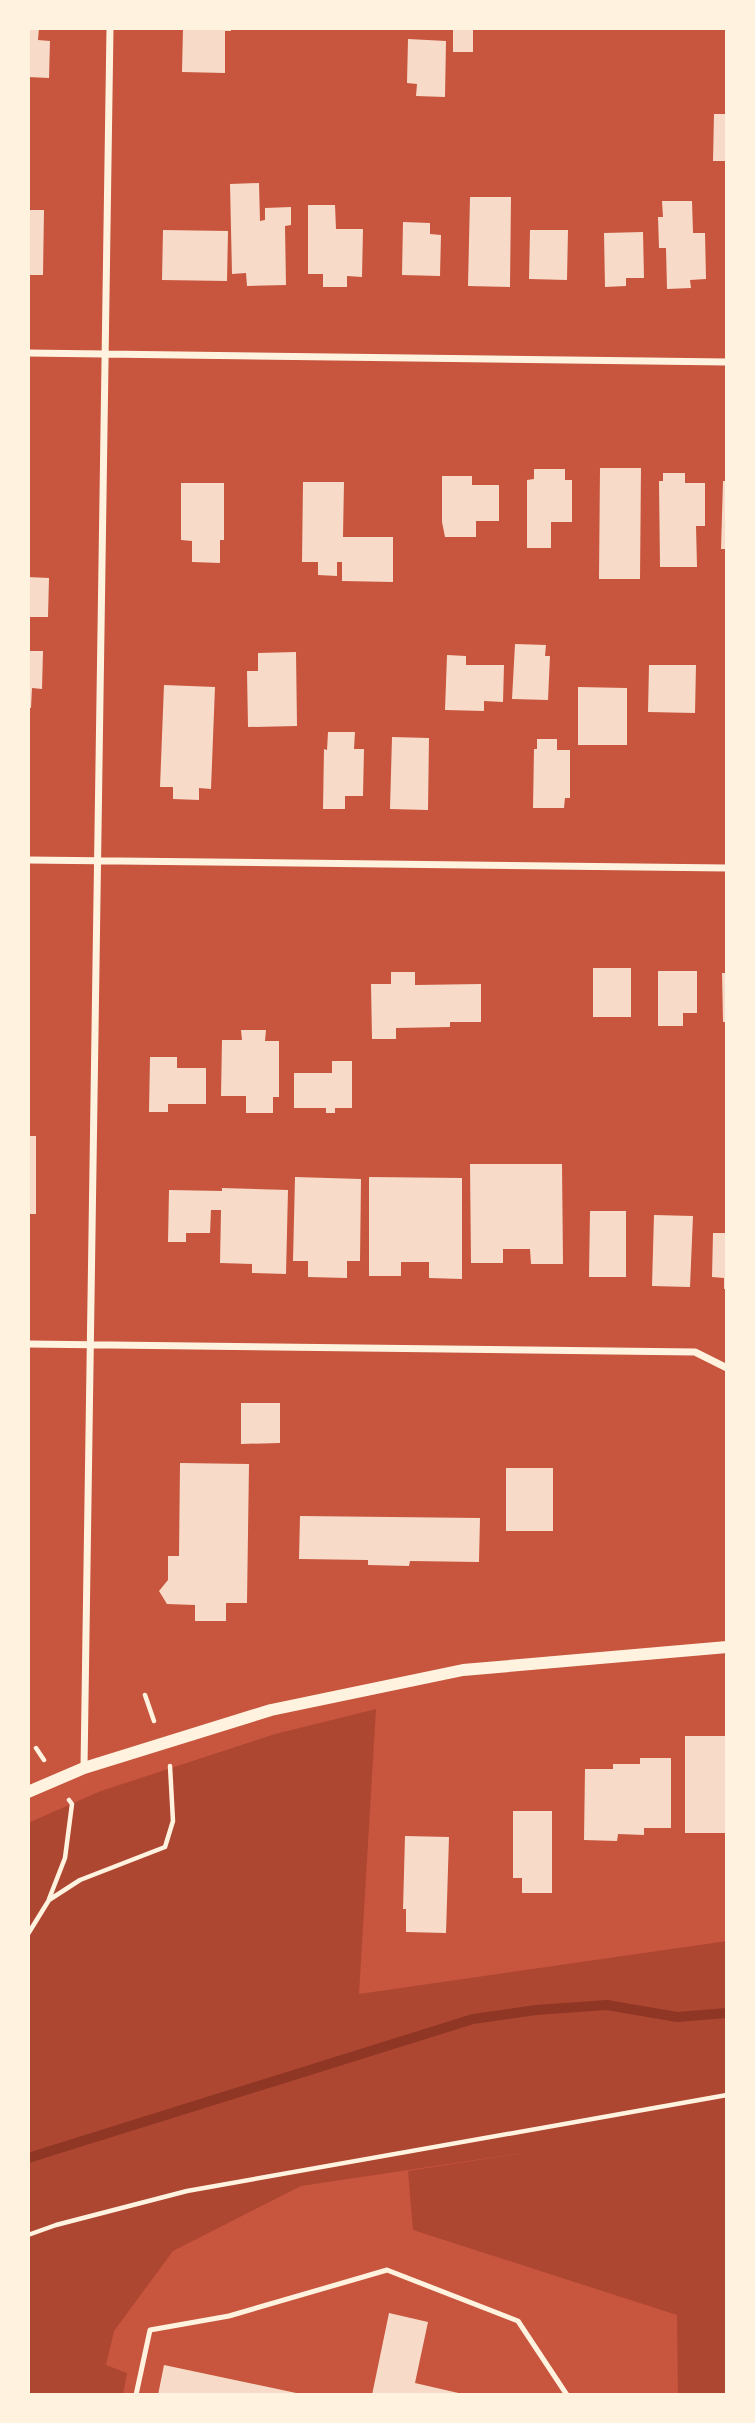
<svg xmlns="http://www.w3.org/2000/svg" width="755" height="2423" font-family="Figtree,sans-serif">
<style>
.green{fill:#ae4732}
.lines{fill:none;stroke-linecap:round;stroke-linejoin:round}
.stream{stroke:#8f3625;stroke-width:10}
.building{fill:#f7dbc8}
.path{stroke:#fff3e0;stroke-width:4.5}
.service{stroke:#fff3e0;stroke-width:5}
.minor{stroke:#fff3e0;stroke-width:7}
.tertiary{stroke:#fff3e0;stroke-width:12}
</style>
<rect width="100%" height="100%" fill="#c8553d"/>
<path class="green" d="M 376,1709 L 359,1994 L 727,1941 L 727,2395 L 678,2395 L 677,2315 L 413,2230 L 408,2171 L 535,2151 L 301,2186 L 173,2251 L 114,2331 L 106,2365 L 127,2373 L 123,2395 L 28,2395 L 28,1823 L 101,1791 L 275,1734 Z"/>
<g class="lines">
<path class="stream" d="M 28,2158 L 473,2019 L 536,2010 L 607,2005 L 677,2017 L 727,2013"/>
</g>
<path class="building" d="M 28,28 L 39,28 L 38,40 L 50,41 L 49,78 L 28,77 Z
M 183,28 L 231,28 L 231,31 L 225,31 L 225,73 L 182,72 Z
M 453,28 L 473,28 L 473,52 L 453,52 Z
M 408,39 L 446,41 L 445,97 L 416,96 L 417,84 L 407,83 Z
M 714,114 L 727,114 L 727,161 L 713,161 Z
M 259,183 L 260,221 L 265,220 L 265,208 L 291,207 L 291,225 L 285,226 L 286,285 L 247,286 L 246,273 L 232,274 L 230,184 Z
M 470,197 L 511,197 L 510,287 L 468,286 Z
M 662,201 L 692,201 L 693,233 L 705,233 L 706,279 L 690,280 L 691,288 L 667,289 L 666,248 L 659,248 L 658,217 L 663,217 Z
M 308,205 L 335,205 L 336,229 L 363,229 L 362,277 L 347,276 L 347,287 L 323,287 L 323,274 L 308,274 Z
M 28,210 L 44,210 L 43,275 L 28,275 Z
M 403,222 L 430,223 L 430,234 L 441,235 L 440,276 L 402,275 Z
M 163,230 L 228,231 L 227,281 L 162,280 Z
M 530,230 L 568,230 L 567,280 L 529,279 Z
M 643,232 L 644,278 L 626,278 L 626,286 L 605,287 L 604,233 Z
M 600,468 L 641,468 L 640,579 L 599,579 Z
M 534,469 L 565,469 L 565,480 L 572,480 L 572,522 L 551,522 L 551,548 L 527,548 L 527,480 L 534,479 Z
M 663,473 L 685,473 L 685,483 L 705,483 L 705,526 L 696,526 L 697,567 L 660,567 L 659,481 L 663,481 Z
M 442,476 L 472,476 L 472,485 L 499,485 L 499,521 L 476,521 L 476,537 L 445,537 L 442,522 Z
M 723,481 L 727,481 L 727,549 L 721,549 Z
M 303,482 L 344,482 L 343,537 L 393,537 L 393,582 L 342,581 L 342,562 L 337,562 L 337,576 L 318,575 L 318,562 L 302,562 Z
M 181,483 L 224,483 L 224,540 L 220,540 L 220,563 L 192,562 L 192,541 L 181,540 Z
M 28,577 L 49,578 L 48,617 L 28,617 Z
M 515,644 L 546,645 L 545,656 L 550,656 L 548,700 L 512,699 Z
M 28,651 L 43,651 L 42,689 L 32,688 L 31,708 L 28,708 Z
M 296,652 L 297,726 L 248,727 L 247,671 L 258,671 L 258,653 Z
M 447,655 L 466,656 L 466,665 L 504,665 L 503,702 L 484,701 L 484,711 L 445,710 Z
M 649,665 L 696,665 L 695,713 L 648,712 Z
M 164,685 L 215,687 L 211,789 L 199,788 L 199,800 L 173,799 L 173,787 L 160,787 Z
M 578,687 L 627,688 L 627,745 L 578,745 Z
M 328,732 L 355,732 L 354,749 L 364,749 L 363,796 L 345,796 L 345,809 L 323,809 L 324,749 L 327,750 Z
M 392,737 L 429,738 L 428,810 L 390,809 Z
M 537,739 L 557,739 L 557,750 L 570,750 L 570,798 L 565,798 L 564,808 L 533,808 L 534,749 L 537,749 Z
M 593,968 L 631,968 L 631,1017 L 593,1017 Z
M 658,971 L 697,971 L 697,1013 L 683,1013 L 683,1026 L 658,1026 Z
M 391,972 L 415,972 L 415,985 L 481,984 L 481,1022 L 450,1022 L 450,1027 L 396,1028 L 396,1039 L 372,1039 L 371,984 L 391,984 Z
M 722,973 L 727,973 L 727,1022 L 723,1022 Z
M 241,1030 L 266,1030 L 265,1041 L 279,1041 L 279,1097 L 273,1097 L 273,1113 L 246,1113 L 246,1096 L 221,1096 L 222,1040 L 242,1040 Z
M 150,1057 L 177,1057 L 177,1068 L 206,1068 L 206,1104 L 168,1104 L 168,1112 L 149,1112 Z
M 332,1061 L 352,1061 L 352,1108 L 335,1108 L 335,1113 L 326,1113 L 326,1108 L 294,1108 L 294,1073 L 332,1073 Z
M 28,1136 L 36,1136 L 36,1214 L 28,1214 Z
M 470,1164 L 562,1164 L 563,1264 L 531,1264 L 530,1249 L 503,1249 L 503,1263 L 471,1263 Z
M 295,1177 L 361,1179 L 360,1261 L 347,1261 L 347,1278 L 308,1277 L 308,1261 L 293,1261 Z
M 369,1177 L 462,1178 L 462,1279 L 429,1278 L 429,1262 L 401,1262 L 401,1276 L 369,1276 Z
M 222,1188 L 288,1190 L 286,1274 L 252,1273 L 252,1264 L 220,1263 L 221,1210 L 211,1210 L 210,1233 L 186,1233 L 186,1242 L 168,1242 L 169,1190 L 222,1191 Z
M 590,1211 L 626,1211 L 626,1277 L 589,1277 Z
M 654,1215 L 693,1216 L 690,1287 L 652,1286 Z
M 713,1233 L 727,1233 L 727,1289 L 724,1289 L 724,1278 L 712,1277 Z
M 241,1403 L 280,1403 L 280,1443 L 241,1444 Z
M 180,1463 L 249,1464 L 247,1603 L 226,1603 L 226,1621 L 195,1621 L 195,1605 L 167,1604 L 159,1591 L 168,1580 L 168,1556 L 179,1556 Z
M 506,1468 L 553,1468 L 553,1531 L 506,1531 Z
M 300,1516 L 480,1518 L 479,1562 L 410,1561 L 409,1566 L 368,1565 L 368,1560 L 299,1559 Z
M 685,1736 L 727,1736 L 727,1833 L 685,1833 Z
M 640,1758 L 671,1758 L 671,1828 L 644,1828 L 644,1835 L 618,1834 L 617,1841 L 584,1840 L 585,1769 L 613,1769 L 613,1764 L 640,1764 Z
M 513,1811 L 552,1811 L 552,1893 L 522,1893 L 522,1878 L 513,1878 Z
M 405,1836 L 449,1837 L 446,1933 L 406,1932 L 406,1909 L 403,1909 Z
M 389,2313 L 428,2322 L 415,2383 L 467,2395 L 372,2395 Z
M 164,2365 L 301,2394 L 301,2395 L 158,2395 Z"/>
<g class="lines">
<path class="path" d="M 145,1695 L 154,1721
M 36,1748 L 44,1760
M 49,1899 L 65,1858 L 72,1804 L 69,1800
M 28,1934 L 49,1900 L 80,1880 L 165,1847 L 173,1821 L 170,1766
M 28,2235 L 56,2225 L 187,2191 L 727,2095"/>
<path class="service" d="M 136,2395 L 150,2330 L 229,2316 L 387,2270 L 518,2321 L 567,2395"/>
<path class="minor" d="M 28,353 L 727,362
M 28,860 L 727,868
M 28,1344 L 695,1352 L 727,1368
M 84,1768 L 110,28"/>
<path class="tertiary" d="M 28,1792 L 84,1768 L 271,1710 L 463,1670 L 727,1647"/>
</g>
<rect width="755" height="2423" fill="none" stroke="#fff3e0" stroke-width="60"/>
</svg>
